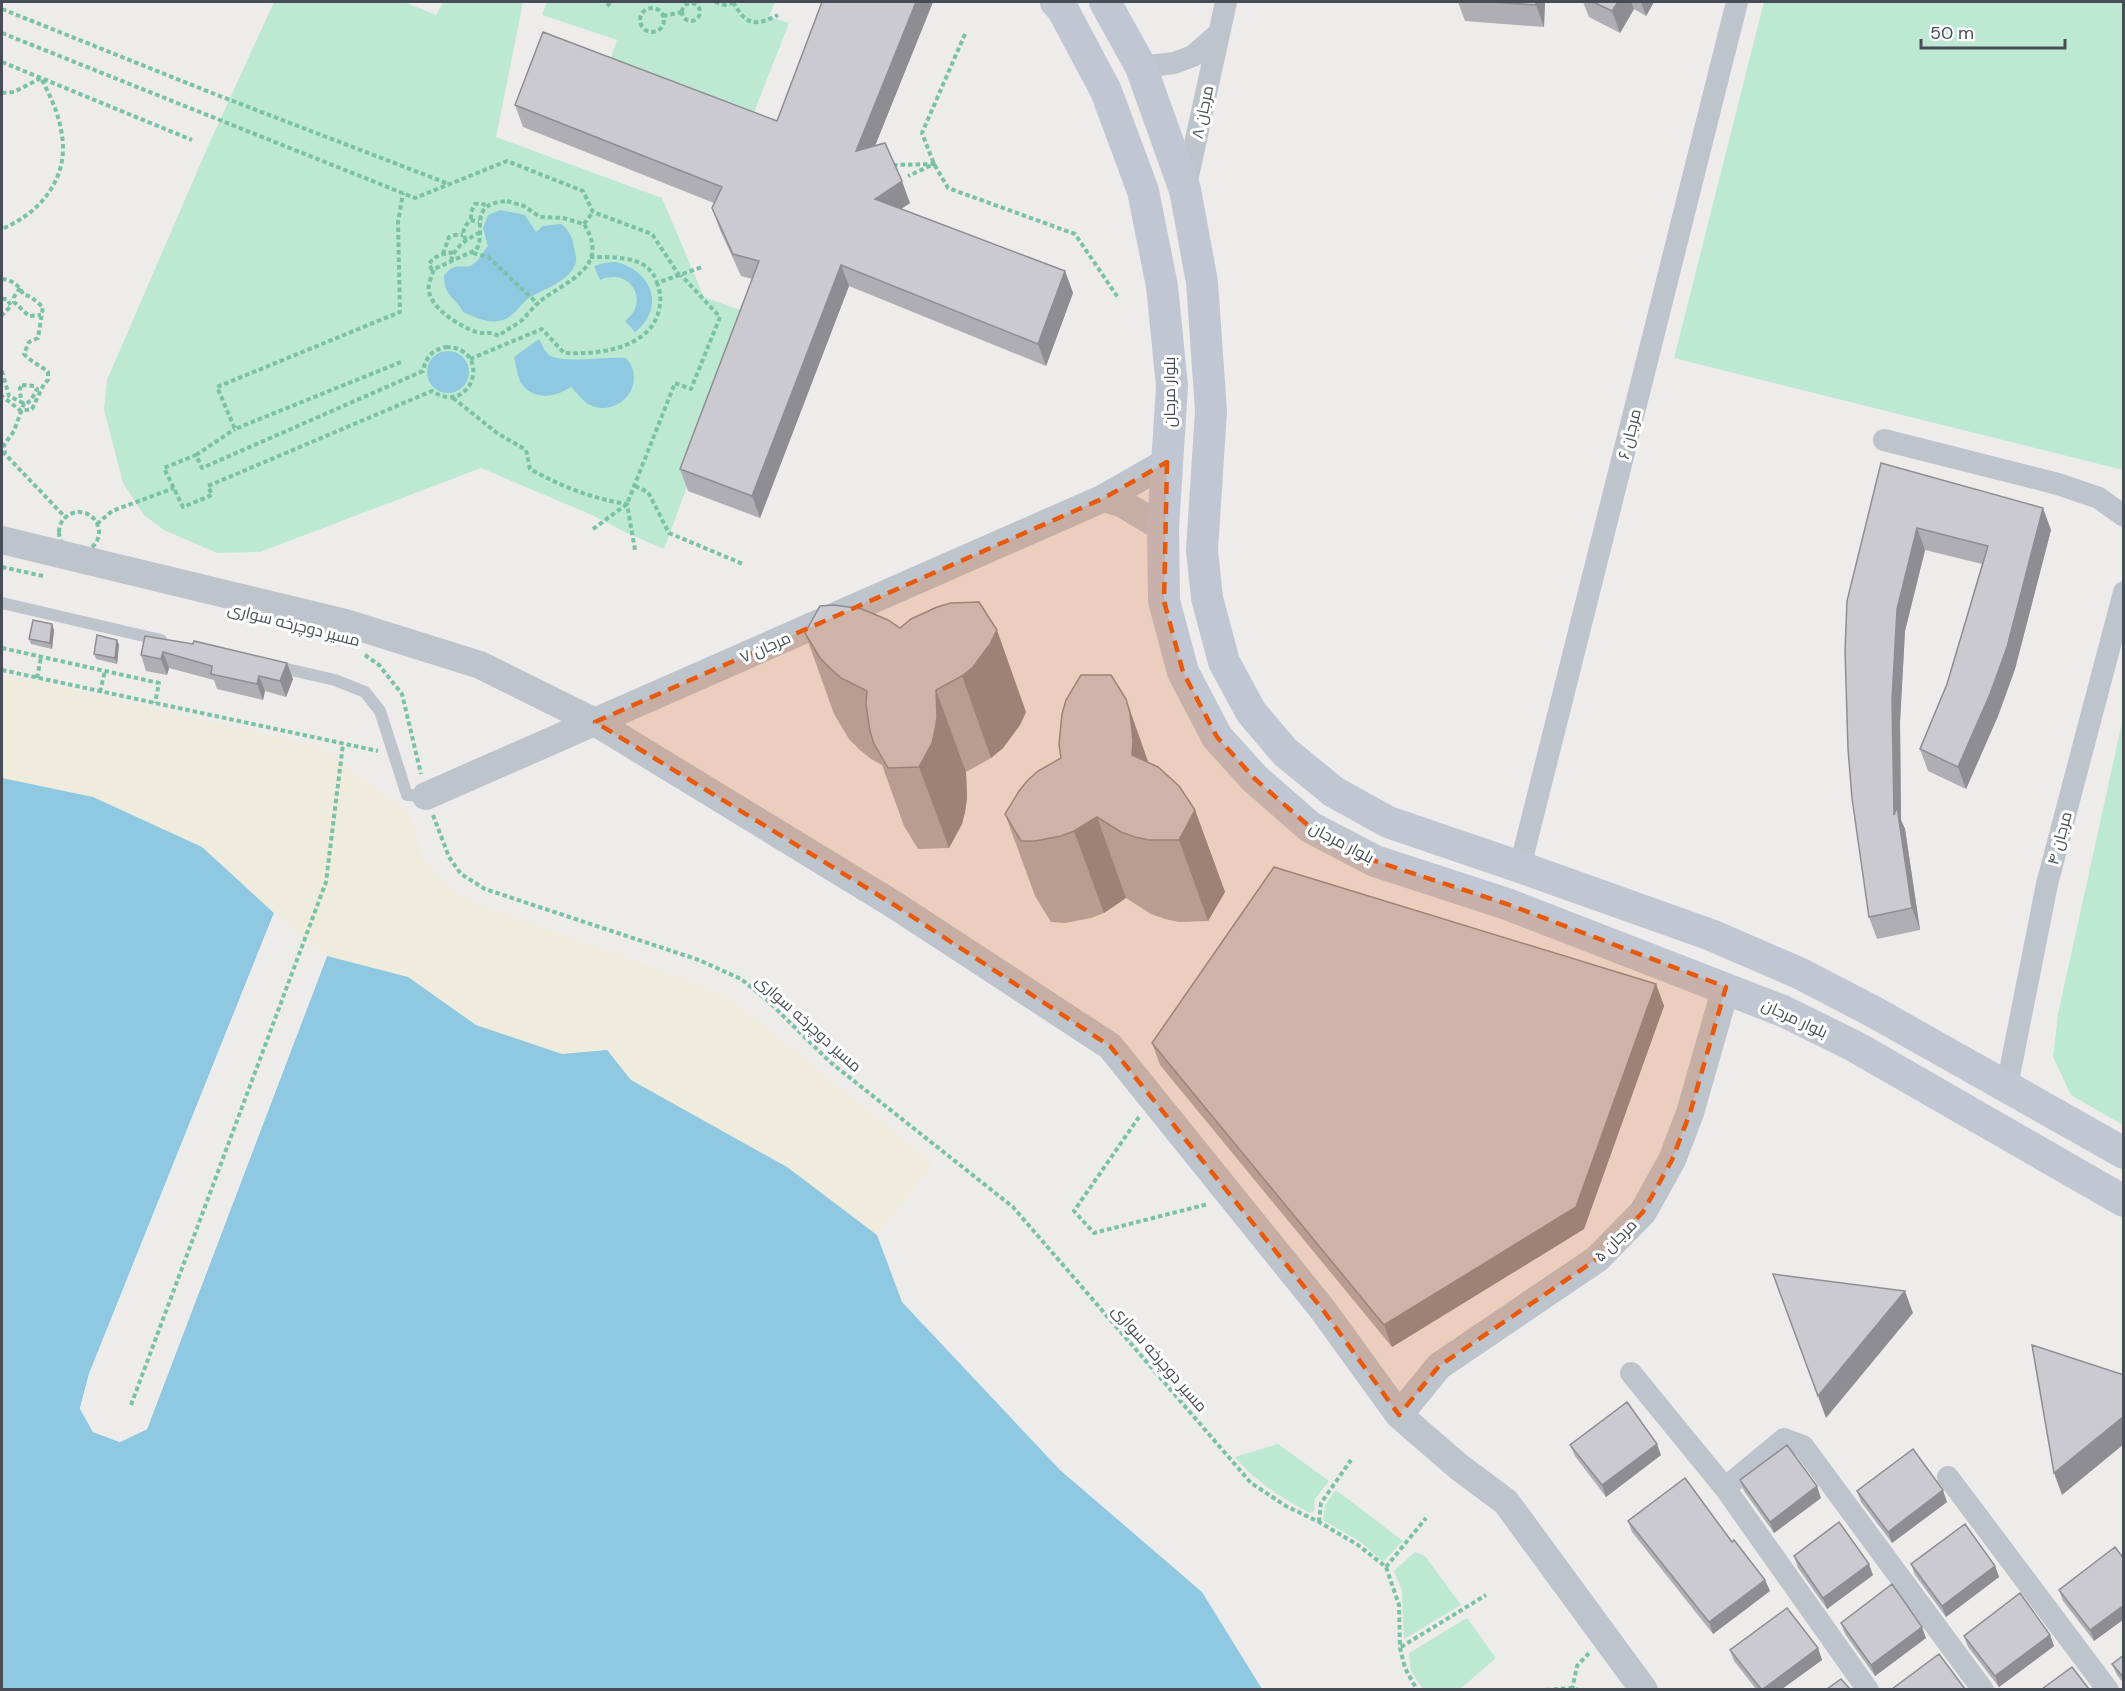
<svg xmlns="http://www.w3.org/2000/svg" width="2125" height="1691" font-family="'DM Sans',Cairo,sans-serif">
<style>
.green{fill:#bde8d2}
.sand{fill:#efebdd}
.water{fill:#8fc8e1}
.pier{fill:#eeeceb}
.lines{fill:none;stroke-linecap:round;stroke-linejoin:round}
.path{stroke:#79c2a5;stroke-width:4;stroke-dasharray:4.5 3;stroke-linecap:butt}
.service{stroke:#bec4cc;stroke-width:12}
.minor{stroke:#bec4cc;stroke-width:22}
.tertiary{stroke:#bec4cc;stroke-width:28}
.secondary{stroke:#c0c7d3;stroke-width:32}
.wall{fill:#aeaeb3}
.shaded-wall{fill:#8d8d92}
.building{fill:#cacad0;stroke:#8d8d92;stroke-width:1.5}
.marked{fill:#e8590c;fill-opacity:0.2;stroke:#e8590c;stroke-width:4.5;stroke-dasharray:12 8;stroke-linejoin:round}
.labels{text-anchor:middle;stroke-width:6;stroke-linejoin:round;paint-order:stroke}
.street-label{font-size:16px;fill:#464d56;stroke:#fff}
</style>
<rect width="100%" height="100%" fill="#eeeceb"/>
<path class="green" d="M 274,2 L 404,2 L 436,15 L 443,2 L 523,2 L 496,137 L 662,198 L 704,297 L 751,314 L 664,549 L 627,533 L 592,515 L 481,468 L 260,552 L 217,553 L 164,530 L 144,515 L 123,483 L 104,410 L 107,380 L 209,144 Z
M 547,2 L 775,2 L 769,17 L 789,23 L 751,120 L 609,63 L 617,40 L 542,15 Z
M 1764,2 L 2123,2 L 2123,470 L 1674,358 Z
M 2123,718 L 2123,1125 L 2071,1095 L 2053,1057 L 2058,1014 Z
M 1278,1444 L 1329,1481 L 1315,1499 L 1314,1511 L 1310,1513 C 1280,1497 1257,1483 1235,1457 Z
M 1336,1490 L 1403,1541 L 1383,1562 L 1361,1542 L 1323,1520 L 1325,1505 Z
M 1415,1552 L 1425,1556 L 1461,1605 L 1404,1639 L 1402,1591 L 1394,1571 Z
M 1467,1618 L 1496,1658 L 1460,1689 L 1423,1689 L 1411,1671 L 1409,1653 Z"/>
<path class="sand" d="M 2,673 L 321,747 L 410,814 L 423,858 L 442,882 L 470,901 L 696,983 L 729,998 L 764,1025 L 934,1164 L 877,1235 L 787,1167 L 630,1080 L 607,1050 L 562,1054 L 476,1025 L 408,977 L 327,956 L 274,913 L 202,847 L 93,797 L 2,778 Z"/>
<path class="water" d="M 501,210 L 525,215 L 536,232 L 543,226 L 561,224 C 569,230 573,238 574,248 C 575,252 577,258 576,262 C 571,280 547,288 532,296 C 518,304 517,317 499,321 C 486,323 474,317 463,312 C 456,297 444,297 444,276 C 456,259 464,272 475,263 C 480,258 484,251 488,246 L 483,228 L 488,215 Z
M 616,262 C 652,271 666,307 635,332 L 625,321 C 651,301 630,267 600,280 L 594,266 L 604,263 Z
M 539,339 C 542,344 544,351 549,355 C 562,364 608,356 626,358 C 649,384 618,420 588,404 C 582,400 576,392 571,387 C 555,398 531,401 520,381 C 517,374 516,365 514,357 Z
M427 372a21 21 0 1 1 42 0a21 21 0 1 1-42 0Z
M 2,778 L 93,797 L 202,847 L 274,913 L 89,1374 L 80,1408 L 93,1432 L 120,1442 L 147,1429 L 327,956 L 408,977 L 476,1025 L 562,1054 L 607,1050 L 631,1080 L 787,1167 L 877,1235 L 902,1302 L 1060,1470 L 1202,1592 L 1262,1689 L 2,1689 Z"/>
<path class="pier" d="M 274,913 L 277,915 L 91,1375 L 83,1408 L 95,1429 L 120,1439 L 144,1427 L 324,954 L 327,956 L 147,1429 L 120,1442 L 93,1432 L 80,1409 L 89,1374 Z"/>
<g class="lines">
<path class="path" d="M 715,2 L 725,5 L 736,2
M 733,2 C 746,25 754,27 778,15
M682 12a9 9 0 1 1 18 0a9 9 0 1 1-18 0Z
M 607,6 L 611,2
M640 20a12 12 0 1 1 24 0a12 12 0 1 1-24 0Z
M 2,9 L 212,93 L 449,184
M 663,16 L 682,12
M 2,33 L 415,198 L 507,161 L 583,191 L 593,212 L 652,234 L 679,275
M 965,34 L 922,133 L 934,164 L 948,188 L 1075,234 L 1119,299
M 2,62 L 192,140
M 2,93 L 14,92 L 41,78 C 49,94 58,111 61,130 C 71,176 42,212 2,229
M 893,165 L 934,164 L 908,176
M 507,201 L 524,206 L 540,217 L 563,218 L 584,224 C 612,269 564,281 538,303 C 531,309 526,318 518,323 C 511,328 505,330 499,336 C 486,330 485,335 476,332 C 460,326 433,310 429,292 C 427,285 432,276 434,269 L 476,250 C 488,232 465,204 507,201 Z
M 471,219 L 471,212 L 475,204 L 481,203 L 487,206
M 584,224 L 593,212
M 466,240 C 461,232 464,226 471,220 L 479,222
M 473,253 L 488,257 L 539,305
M 443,254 L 449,237 L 455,235 L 463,235
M 590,257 C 613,257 650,255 657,283 L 702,267
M 451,261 C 455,247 465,240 479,233
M 432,270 L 429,264 C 435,255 443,254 454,252
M 2,279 C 12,280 19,285 23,294 L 31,297 L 43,307 L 38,338 L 29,342 L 24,354 C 31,362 40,365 48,372 L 48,380 L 44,384 L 32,409 L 21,411 L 2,396
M 20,288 L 14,297 L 14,302 L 29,316 L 41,315
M 2,299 L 7,299 L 11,306 L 2,315
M 446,347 C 494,348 472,418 432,391 L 208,486 L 212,495 L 183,507 L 164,468 L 196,455 L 202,468 L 423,371 C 426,357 432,350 446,347 Z
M 470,359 L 542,329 L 564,353 C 597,355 650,349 659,310 C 661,300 661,293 657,283
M 401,362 L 235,429 L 217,387 L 400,312 L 398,222 L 403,193
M 2,371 L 9,396 L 21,402
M 22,385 L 35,386 L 37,389 L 31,400 L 26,404 L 21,402 L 20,388 Z
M 453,398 L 497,433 L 526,450 L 530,469 C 560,486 593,499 627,504 L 635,550
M 24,403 L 14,431 L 4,445 L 5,454 L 66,518
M 196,455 L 235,429
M 635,486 L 648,492 L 669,533 L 743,564
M59 532a20 20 0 1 1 40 0a20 20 0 1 1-40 0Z
M 97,524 L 112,511 L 174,488
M 593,529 L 627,504 L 675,383 L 691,389 L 720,317 L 681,275
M 2,567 L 43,576
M 2,648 L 159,683 L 155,703
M 365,655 L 379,665 L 402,694 L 421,774
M 2,670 L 378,751
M 37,678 L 41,657
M 100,692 L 105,671
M 433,815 L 449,857 L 461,874 L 485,889 L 699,960 L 741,979 L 767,1000 L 830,1062 L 1013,1207 L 1251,1483 L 1286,1506 L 1319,1522 L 1358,1545 L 1386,1567 L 1399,1605 L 1400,1648 L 1405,1668 L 1417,1690
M 1139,1117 L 1074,1211 L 1094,1233 L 1208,1204
M 131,1405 L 326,882 L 343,744
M 1319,1522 L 1321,1503 L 1351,1460
M 1386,1567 L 1426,1518
M 1401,1647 L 1486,1595
M 1546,1690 L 1572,1688 L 1579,1690
M 1572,1690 L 1577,1666 L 1590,1652"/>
<path class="service" d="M 2,603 L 161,640
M 274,666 L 335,680 L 365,692 L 380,711 L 407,795 L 426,796"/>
<path class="minor" d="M 1141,67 L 1174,63 L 1193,56 L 1218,34
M 1185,190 L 1226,2
M 1884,440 L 2058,484 L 2099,498 L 2124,516
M 1520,867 L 1737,2
M 2007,1086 L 2047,884 L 2124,592
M 1631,1373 L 1725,1488 L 1868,1690
M 1948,1477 L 2108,1690
M 1725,1488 L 1784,1439 L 1803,1446 L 1983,1690"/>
<path class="tertiary" d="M 1104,498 L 1123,504 L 1163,528
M 2,540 L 346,623 L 480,665 L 595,722 L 893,904 L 1110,1046 L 1323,1310 L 1399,1415 L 1459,1467 L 1506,1502 L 1644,1690
M 426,796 L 1104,498 L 1167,462
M 1399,1415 L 1439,1366 L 1597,1259 L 1643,1212 L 1672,1160 L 1690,1113 L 1726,987"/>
<path class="secondary" d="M 1056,2 L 1063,10 L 1106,91 L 1143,191 L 1162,286 L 1172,386 L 1163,528 L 1164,601 L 1183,672 L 1217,737 L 1255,779 L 1310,827 L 1375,861 L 1507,904 L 1783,1011 L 1854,1046 L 2124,1201
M 1105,2 L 1141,67 L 1185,190 L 1202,282 L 1211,411 L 1202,550 L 1207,598 L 1224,662 L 1251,712 L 1285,752 L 1334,792 L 1388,822 L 1520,867 L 1711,935 L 1801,974 L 1874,1012 L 2124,1153"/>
</g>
<path class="wall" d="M 933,2 L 875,146 L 910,203 L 901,209 L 1065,271 L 1073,293 L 1046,366 L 849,286 L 760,518 L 688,491 L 680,469 L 752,279 L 741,276 L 720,230 L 712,208 L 714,203 L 523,127 L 515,105 L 777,121 Z
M 1456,2 L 1545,2 L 1544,27 L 1465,21 L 1458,2 Z
M 1583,2 L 1654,2 L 1646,16 L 1634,9 L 1620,33 L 1589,17 Z
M 1881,463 L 2051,530 L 2015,669 L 1998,716 L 1966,789 L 1928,771 L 1920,749 L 1947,684 L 1982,564 L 1925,550 L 1905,631 L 1900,722 L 1901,820 L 1905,829 L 1920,930 L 1877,939 L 1869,917 Z
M 900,628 L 1026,712 L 1020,725 L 1003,748 L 991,758 L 966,772 L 967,798 L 965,812 L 962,824 L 949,848 L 918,849 L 904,826 L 882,765 L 871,759 L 860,750 L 849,739 L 834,714 L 805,633 Z
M 54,630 L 52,649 L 31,644 L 29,639 Z
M 145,636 L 293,679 L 286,697 L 265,691 L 263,700 L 217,689 L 214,680 L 169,668 L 167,675 L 146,671 L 141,655 Z
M 117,640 L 119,645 L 117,664 L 96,659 L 94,654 Z
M 1061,758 L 1149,763 L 1195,810 L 1225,892 L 1208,921 L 1179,922 L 1165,919 L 1151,914 L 1126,898 L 1104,913 L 1091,918 L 1065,923 L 1051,922 L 1035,896 L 1005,814 Z
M 1656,984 L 1664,1006 L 1584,1229 L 1392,1347 L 1160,1065 L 1152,1043 Z
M 1570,1445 L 1661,1455 L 1606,1497 L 1575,1456 Z
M 1740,1480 L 1821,1498 L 1774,1533 L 1744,1491 Z
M 1857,1491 L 1947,1502 L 1892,1543 L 1861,1502 Z
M 1628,1521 L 1732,1542 L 1765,1580 L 1770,1591 L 1713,1634 L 1632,1532 Z
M 1794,1556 L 1873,1575 L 1827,1609 L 1798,1568 Z
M 2124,1559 L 2124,1619 L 2094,1641 L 2063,1601 L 2059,1590 Z
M 1911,1564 L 1995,1566 L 1999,1577 L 1946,1617 L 1915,1575 Z
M 1841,1623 L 1926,1638 L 1875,1676 L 1845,1634 Z
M 2050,1635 L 2054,1646 L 1999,1687 L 1968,1647 L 1964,1636 Z
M 1818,1648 L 1822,1660 L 1782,1689 L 1756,1689 L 1734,1661 L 1730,1650 Z
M 2124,1655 L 2124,1684 L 2117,1675 L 2112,1664 Z"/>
<path class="shaded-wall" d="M 916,2 L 933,2 L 864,173 L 856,151 Z
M 1536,2 L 1545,2 L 1544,27 L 1536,5 Z
M 1618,2 L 1631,2 L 1634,9 L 1620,33 L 1612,11 Z
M 1641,2 L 1654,2 L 1646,16 Z
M 902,181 L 910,203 L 883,221 L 875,199 Z
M 841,265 L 849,286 L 760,518 L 752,496 Z
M 1065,271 L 1073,293 L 1046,366 L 1038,344 Z
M 2043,508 L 2051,530 L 2015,669 L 1998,716 L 1966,789 L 1958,767 Z
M 1917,528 L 1925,550 L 1905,631 L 1900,722 L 1901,820 L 1905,829 L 1920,930 L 1912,908 L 1894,815 L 1892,700 L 1897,609 Z
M 52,624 L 54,630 L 52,649 L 50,643 Z
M 997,630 L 1026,712 L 1020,725 L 1003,748 L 991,758 L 962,676 Z
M 117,640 L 119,645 L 117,664 L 115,658 Z
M 163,652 L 169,668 L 167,675 L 161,659 Z
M 287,663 L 293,679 L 286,697 L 280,681 Z
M 259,676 L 265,691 L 263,700 L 257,684 Z
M 936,690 L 966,772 L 967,798 L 965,812 L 962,824 L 949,848 L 919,767 Z
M 1126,699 L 1155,781 L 1132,755 Z
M 1195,810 L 1225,892 L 1208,921 L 1179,840 Z
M 1097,817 L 1126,898 L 1104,913 L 1074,831 Z
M 1656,984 L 1664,1006 L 1584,1229 L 1392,1347 L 1384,1325 Z
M 1905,1291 L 1913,1313 L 1826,1418 L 1818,1396 Z
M 2124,1416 L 2124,1444 L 2062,1495 L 2054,1473 Z
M 1657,1444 L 1661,1455 L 1606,1497 L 1602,1485 Z
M 1817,1486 L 1821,1498 L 1774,1533 L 1770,1522 Z
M 1943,1490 L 1947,1502 L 1892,1543 L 1888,1532 Z
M 1869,1564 L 1873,1575 L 1827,1609 L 1823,1598 Z
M 1995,1566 L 1999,1577 L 1946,1617 L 1942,1606 Z
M 1765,1580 L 1770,1591 L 1713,1634 L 1709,1622 Z
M 2124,1605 L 2124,1619 L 2094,1641 L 2090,1630 Z
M 1922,1627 L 1926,1638 L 1875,1676 L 1871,1665 Z
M 2050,1635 L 2054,1646 L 1999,1687 L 1995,1676 Z
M 1818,1648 L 1822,1660 L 1782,1689 L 1763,1689 Z"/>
<path class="building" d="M 822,2 L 916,2 L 856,151 L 885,143 L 902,181 L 875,199 L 1065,271 L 1038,344 L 841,265 L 752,496 L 680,469 L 759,261 L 733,254 L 712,208 L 722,187 L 515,105 L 543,32 L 777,121 Z
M 1492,2 L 1536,2 L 1536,5 Z
M 1593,2 L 1618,2 L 1612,11 Z
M 1881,463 L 2043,508 L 2007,647 L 1990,694 L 1958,767 L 1920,749 L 1947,684 L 1988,546 L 1917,528 L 1897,609 L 1892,700 L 1894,815 L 1897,807 L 1912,908 L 1869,917 L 1852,798 L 1848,749 L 1845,651 L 1847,601 Z
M 979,602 L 997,630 L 990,644 L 973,667 L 962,676 L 936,690 L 937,717 L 935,730 L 932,743 L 919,767 L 888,768 L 874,744 L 870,731 L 866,704 L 867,691 L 841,678 L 830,668 L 820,658 L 805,633 L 820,606 L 834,605 L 862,609 L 888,620 L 900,628 L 911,619 L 937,607 L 951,603 Z
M 33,620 L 52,624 L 50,643 L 29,639 Z
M 97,635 L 117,640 L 115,658 L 94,654 Z
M 145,636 L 193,644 L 194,641 L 287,663 L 280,681 L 259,676 L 257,684 L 211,674 L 212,666 L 163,652 L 161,659 L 141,655 Z
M 1081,675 L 1111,675 L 1126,699 L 1130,713 L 1133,741 L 1132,755 L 1158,767 L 1179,786 L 1195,810 L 1179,840 L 1149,840 L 1135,837 L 1121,832 L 1097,817 L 1074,831 L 1061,836 L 1035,841 L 1021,841 L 1005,814 L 1019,791 L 1028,780 L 1038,771 L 1061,758 L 1059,744 L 1062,714 L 1066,700 Z
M 1274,867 L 1656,984 L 1576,1207 L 1384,1325 L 1152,1043 Z
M 1773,1274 L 1905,1291 L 1818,1396 Z
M 2032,1345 L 2124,1375 L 2124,1416 L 2054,1473 Z
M 1627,1402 L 1657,1444 L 1602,1485 L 1570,1445 Z
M 1787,1445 L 1817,1486 L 1770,1522 L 1740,1480 Z
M 1913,1449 L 1943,1490 L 1888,1532 L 1857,1491 Z
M 1685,1478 L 1732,1542 L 1734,1540 L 1765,1580 L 1709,1622 L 1628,1521 Z
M 1839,1522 L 1869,1564 L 1823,1598 L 1794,1556 Z
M 1965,1524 L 1995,1566 L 1942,1606 L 1911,1564 Z
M 2115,1547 L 2124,1559 L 2124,1605 L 2090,1630 L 2059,1590 Z
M 1892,1584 L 1922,1627 L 1871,1665 L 1841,1623 Z
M 2020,1593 L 2050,1635 L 1995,1676 L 1964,1636 Z
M 1787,1608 L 1818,1648 L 1763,1689 L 1761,1689 L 1730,1650 Z
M 1939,1654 L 1965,1689 L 1892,1689 Z
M 2124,1655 L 2124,1678 L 2112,1664 Z
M 2072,1667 L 2089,1689 L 2042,1689 Z
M 1841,1679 L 1850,1689 L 1827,1689 Z"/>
<path class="marked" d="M 1167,462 L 1164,601 L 1183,672 L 1217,737 L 1255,779 L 1310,827 L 1375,861 L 1507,904 L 1726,987 L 1690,1113 L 1672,1160 L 1643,1212 L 1597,1259 L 1439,1366 L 1399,1415 L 1323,1310 L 1110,1046 L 893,904 L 595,722 L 1104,498 Z"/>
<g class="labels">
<g class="street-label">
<text transform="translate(1202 112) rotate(-78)" y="6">مرجان ۸</text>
<text transform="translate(1169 392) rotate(-90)" y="6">بلوار مرجان</text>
<text transform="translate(1629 434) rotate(-76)" y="6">مرجان ۶</text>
<text transform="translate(294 624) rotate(14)" y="6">مسیر دوچرخه سواری</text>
<text transform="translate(765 647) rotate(-24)" y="6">مرجان ۷</text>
<text transform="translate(2059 838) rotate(-75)" y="6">مرجان ۴</text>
<text transform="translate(1342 842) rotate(28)" y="6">بلوار مرجان</text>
<text transform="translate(1795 1018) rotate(25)" y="6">بلوار مرجان</text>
<text transform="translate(809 1023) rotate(42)" y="6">مسیر دوچرخه سواری</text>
<text transform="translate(1615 1240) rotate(-45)" y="6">مرجان ۵</text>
<text transform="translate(1160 1358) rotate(49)" y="6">مسیر دوچرخه سواری</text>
</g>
</g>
<rect width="2125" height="1691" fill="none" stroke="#464d56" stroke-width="6"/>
<path d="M1921 39v9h144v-9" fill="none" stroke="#464d56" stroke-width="3"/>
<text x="1930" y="39" font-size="18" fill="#464d56" stroke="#ffffff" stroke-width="4.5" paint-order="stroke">50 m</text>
</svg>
